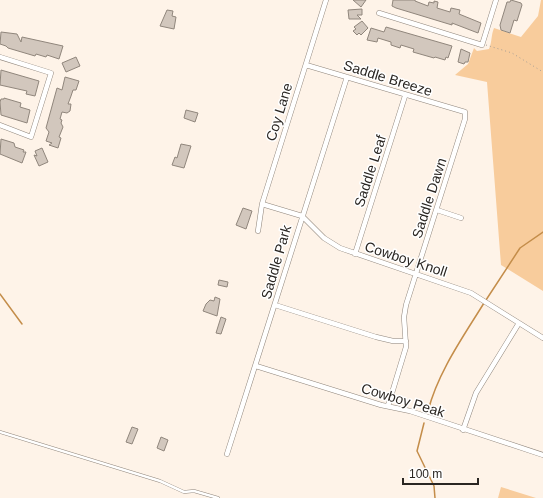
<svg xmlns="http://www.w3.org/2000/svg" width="543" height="498" font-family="Helvetica,sans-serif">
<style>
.green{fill:#f8cc9c}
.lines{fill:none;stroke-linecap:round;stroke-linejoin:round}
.stream{stroke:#c48d4a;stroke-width:1.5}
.building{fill:#d2c7bd;stroke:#90867c}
.service-casing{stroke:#90867c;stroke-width:3.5}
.minor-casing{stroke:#90867c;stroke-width:5.5}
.path{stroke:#a69e96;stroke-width:1;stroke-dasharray:1 3;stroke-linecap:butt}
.service{stroke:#fff;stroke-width:2.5}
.minor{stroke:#fff;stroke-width:4.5}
.labels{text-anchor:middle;stroke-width:3;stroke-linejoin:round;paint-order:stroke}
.street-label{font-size:14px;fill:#2a2622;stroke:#fff}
</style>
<rect width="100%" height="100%" fill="#fef3e8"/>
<path class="green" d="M 541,0 L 543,0 L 543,291 L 501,265 L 487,82 L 455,75 L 468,64 L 474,48 L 477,51 L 489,49 C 492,42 491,35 494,28 L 521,37 L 538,16 Z
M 501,487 L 536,498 L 498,498 Z"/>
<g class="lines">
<path class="stream" d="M 0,294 L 22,324
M 486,300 L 520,248 L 543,232
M 428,411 C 438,372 463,337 484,303
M 424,423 L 417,451 L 434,486 L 435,498"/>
</g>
<path class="building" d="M 353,0 L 366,0 L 361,7 Z
M 393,0 L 415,0 L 415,1 L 428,6 L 429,2 L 434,3 L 434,1 L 438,2 L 437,8 L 450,12 L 451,8 L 460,10 L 459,14 L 481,23 L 478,33 L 452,23 L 452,25 L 396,8 L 392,6 Z
M 511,0 L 521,3 L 522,5 L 517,21 L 514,20 L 510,33 L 501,30 L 500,25 L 507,2 L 510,2 Z
M 362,9 L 362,15 L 357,15 L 361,19 L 349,19 L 348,10 Z
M 167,10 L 173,11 L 172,16 L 176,17 L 174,29 L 160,26 Z
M 362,21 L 368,28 L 361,35 L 359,33 L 357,35 L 353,31 L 356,29 L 354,27 Z
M 386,27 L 452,46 L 448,58 L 446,57 L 445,60 L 435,57 L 434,58 L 413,52 L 414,49 L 401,45 L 400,48 L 391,45 L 391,42 L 378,38 L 377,42 L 367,40 L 371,28 L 384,32 Z
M 1,32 L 17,34 L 21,42 L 22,37 L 63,46 L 59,59 L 47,55 L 46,57 L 36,54 L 35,56 L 8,48 L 6,46 L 0,44 Z
M 461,49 L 470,53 L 468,62 L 465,62 L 464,64 L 458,62 Z
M 76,57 L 80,66 L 66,72 L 62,63 Z
M 1,70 L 39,81 L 35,96 L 26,94 L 27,91 L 0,85 Z
M 65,77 L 79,81 L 76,90 L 73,90 L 71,96 L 68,104 L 71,104 L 70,111 L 67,113 L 62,112 L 60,119 L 62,120 L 61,123 L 63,127 L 59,137 L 61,138 L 58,148 L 49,145 L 52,143 L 46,141 L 49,132 L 46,128 L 57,88 L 62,90 Z
M 4,98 L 21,103 L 20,107 L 30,110 L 27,123 L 1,115 L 0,102 L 1,99 L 4,99 Z
M 186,110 L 198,113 L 195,122 L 184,118 Z
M 1,139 L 14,143 L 15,147 L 24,150 L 23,152 L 26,152 L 22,163 L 0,154 Z
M 181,144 L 191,146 L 184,168 L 172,165 L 175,157 L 177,158 Z
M 42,148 L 48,162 L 39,166 L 34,155 L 37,156 L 35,151 Z
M 243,208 L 252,211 L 246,229 L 236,225 Z
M 219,280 L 228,282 L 227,287 L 218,285 Z
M 215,297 L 220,299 L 217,316 L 203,311 L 206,304 L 210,300 L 214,301 Z
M 221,317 L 226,319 L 221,334 L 216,333 Z
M 132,427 L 138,429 L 132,444 L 126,442 Z
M 161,437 L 168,440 L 164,451 L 157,448 Z"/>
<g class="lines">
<g class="service-casing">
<path id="service" d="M 0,432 L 160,481 L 184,492 L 194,491 L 218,498"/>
</g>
<g class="minor-casing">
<path id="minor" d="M 379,13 L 482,45 L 496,0
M 0,57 L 51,73 L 31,137 L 0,125
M 306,65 L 465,112 L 465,119 L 406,305 L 404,317 L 406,347 L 388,406
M 262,204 L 302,216 L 324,238 L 340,248 L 471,293 L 543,338
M 437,210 L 461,218
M 258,231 L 262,204 L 326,0
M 355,254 L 405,96
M 275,305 L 376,337 L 393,341 L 406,341
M 256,366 L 381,405 L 410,411 L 543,455
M 463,430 L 476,393 L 519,323
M 227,454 L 347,77"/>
</g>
<path class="path" d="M 486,45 L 512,53 L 543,72"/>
<use href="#service" class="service"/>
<use href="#minor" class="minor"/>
</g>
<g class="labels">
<g class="street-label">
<text transform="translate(388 78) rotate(17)" y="5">Saddle Breeze</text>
<text transform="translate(279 112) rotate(-73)" y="5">Coy Lane</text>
<text transform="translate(370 171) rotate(-72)" y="5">Saddle Leaf</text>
<text transform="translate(429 198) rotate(-72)" y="5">Saddle Dawn</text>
<text transform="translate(406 259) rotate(18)" y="5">Cowboy Knoll</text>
<text transform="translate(276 262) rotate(-74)" y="5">Saddle Park</text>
<text transform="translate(403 400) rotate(17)" y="5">Cowboy Peak</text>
</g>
</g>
<path d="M403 478v6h75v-6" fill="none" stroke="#2a2622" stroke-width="2"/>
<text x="409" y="478" font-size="12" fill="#2a2622" stroke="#ffffff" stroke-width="3" paint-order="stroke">100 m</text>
</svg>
